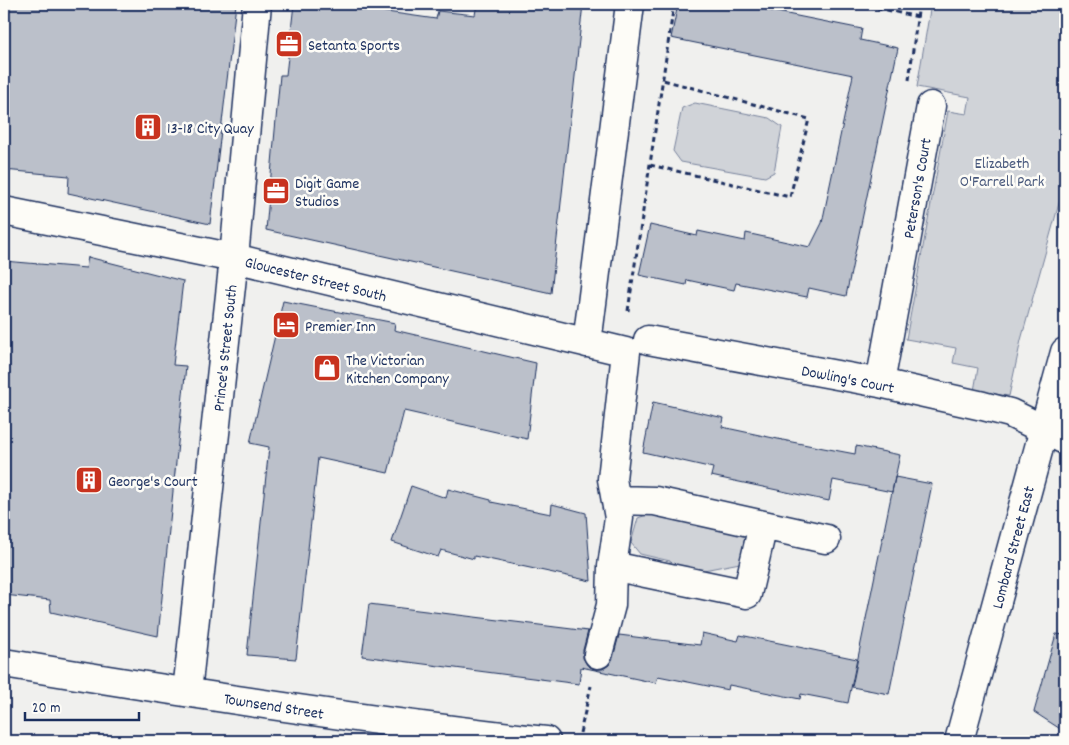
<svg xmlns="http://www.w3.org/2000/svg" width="1069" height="745" font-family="Dekko,sans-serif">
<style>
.green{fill:#d0d3d8;stroke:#76819b}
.building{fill:#bbc0ca;stroke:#1b2f5e}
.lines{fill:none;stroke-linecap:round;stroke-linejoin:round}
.minor-casing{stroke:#1b2f5e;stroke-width:31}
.major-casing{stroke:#1b2f5e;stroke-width:31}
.path{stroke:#1b2f5e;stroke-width:3;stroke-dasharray:5 4;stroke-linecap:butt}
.minor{stroke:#fdfcf7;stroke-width:28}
.major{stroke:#fdfcf7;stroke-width:28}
.labels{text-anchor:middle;stroke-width:5;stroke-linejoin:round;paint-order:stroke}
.poi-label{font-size:16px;fill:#1b2f5e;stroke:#fdfcf7;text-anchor:start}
.park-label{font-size:16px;fill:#48587c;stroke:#fdfcf7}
.street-label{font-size:16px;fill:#1b2f5e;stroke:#fdfcf7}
</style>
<rect width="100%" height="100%" fill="#f0f0ee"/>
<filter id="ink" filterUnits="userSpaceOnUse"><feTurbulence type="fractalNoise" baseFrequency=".02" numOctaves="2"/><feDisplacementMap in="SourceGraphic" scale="10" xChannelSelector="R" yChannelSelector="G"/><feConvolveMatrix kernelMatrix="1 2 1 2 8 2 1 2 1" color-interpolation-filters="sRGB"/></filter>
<g filter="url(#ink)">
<path class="green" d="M 931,4 L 1040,4 L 1062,11 L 1065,14 L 1065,182 L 1021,340 L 1009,396 L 974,391 L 978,368 L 953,363 L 956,348 L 906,339 L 948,111 L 967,114 L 970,97 L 917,87 Z
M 695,103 L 769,118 L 782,127 L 774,172 L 765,177 L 681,162 L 673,151 L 682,108 Z
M 652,513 L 751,535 L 745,562 L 678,575 L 670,561 L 640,554 L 631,543 L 638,518 Z"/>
<path class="building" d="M 4,4 L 236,4 L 210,224 L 68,193 L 69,176 L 4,170 Z
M 294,4 L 351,4 L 351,7 L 436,19 L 438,11 L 475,15 L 477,4 L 583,4 L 551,293 L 266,230 L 280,75 L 286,75 Z
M 678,4 L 737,4 L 862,29 L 860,40 L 898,48 L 846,296 L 809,288 L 807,297 L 736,283 L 734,290 L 687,280 L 686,285 L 639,275 L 650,225 L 697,236 L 698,231 L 745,241 L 746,233 L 810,247 L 822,223 L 853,75 L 671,38 Z
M 88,257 L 183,281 L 173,365 L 186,366 L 158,636 L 51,612 L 50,600 L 4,595 L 4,261 L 86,268 Z
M 283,301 L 395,323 L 394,330 L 536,363 L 527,439 L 404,411 L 388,473 L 318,458 L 296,659 L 247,655 L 269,447 L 250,443 Z
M 653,402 L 724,418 L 722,427 L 792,442 L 855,454 L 856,446 L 900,455 L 892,492 L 833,480 L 829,501 L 711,476 L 713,468 L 643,452 Z
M 895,477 L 932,484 L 889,694 L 852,687 Z
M 411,486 L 446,498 L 448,489 L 491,500 L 491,502 L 551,514 L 552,504 L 586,513 L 591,581 L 474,556 L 474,559 L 441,550 L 438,557 L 392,542 Z
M 369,604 L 588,631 L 583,650 L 583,658 L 587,665 L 594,669 L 603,669 L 609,665 L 613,658 L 619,635 L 700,645 L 702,633 L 738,641 L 740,635 L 857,659 L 848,703 L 801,694 L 800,699 L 729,685 L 728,690 L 658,676 L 656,683 L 581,667 L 579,684 L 362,656 Z
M 1056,634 L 1065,635 L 1065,732 L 1034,712 Z"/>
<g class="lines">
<g class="minor-casing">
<path id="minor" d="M 4,211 L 234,258 L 626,352 L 612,479 L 619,518 L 612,566 L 611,605 L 598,654
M 648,340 L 880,383 L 983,406 L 1010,413 L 1065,440
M 587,343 L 630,4
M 880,383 L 931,106
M 763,525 L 826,539
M 612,566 L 747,594 L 763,525 L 655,501 L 616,500
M 187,692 L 234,258 L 257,4"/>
</g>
<g class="major-casing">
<path id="major" d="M 4,663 C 184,693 364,721 546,741
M 959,741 L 1065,352"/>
</g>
<path class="path" d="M 860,4 L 918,17
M 909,80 L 919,4
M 650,165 L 790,197 L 809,119 L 663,80
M 628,311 L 674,4
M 580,733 L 591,686"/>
<use href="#minor" class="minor"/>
<use href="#major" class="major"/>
</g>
</g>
<defs>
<g id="office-square" transform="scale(1.4375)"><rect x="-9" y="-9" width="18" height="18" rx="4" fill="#c8321e" stroke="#fdfcf7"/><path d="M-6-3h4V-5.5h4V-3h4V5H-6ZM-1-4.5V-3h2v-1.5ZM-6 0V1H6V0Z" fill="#fff"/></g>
<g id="building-square" transform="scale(1.4375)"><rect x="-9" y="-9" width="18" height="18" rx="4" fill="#c8321e" stroke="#fdfcf7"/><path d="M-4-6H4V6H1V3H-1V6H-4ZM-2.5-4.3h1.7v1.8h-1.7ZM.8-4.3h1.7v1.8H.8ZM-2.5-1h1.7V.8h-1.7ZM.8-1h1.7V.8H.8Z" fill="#fff"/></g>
<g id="hotel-square" transform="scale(1.4375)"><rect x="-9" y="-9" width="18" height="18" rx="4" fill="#c8321e" stroke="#fdfcf7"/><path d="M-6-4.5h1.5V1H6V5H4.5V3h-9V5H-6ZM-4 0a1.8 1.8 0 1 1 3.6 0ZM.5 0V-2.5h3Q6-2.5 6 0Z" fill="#fff"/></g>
<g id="shop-square" transform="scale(1.4375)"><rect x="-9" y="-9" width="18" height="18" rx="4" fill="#c8321e" stroke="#fdfcf7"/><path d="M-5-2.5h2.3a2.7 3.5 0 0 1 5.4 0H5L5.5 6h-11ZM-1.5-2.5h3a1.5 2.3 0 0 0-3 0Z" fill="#fff"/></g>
</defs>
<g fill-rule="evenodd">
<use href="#office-square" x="289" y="44"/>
<use href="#building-square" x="148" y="127"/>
<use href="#office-square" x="276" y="191"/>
<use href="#hotel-square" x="286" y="325"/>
<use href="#shop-square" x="327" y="368"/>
<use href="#building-square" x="89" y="480"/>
</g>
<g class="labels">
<g class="poi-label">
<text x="308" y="50">Setanta Sports</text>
<text x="167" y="133">13-18 City Quay</text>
<text x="295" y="188">Digit Game<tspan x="295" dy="18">Studios</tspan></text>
<text x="305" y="331">Premier Inn</text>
<text x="346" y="365">The Victorian<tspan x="346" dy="18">Kitchen Company</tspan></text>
<text x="108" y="486">George's Court</text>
</g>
<g class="park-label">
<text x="1002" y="168">Elizabeth<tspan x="1002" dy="18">O'Farrell Park</tspan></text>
</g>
<g class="street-label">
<text transform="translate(916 188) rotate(-80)" y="6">Peterson's Court</text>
<text transform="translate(316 278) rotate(14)" y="6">Gloucester Street South</text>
<text transform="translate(224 348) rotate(-84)" y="6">Prince's Street South</text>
<text transform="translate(848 378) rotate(11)" y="6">Dowling's Court</text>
<text transform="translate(1012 547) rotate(-75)" y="6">Lombard Street East</text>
<text transform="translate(274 705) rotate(9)" y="6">Townsend Street</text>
</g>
</g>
<rect width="1069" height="745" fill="none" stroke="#fdfcf7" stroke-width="20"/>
<rect x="10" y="10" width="1049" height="725" fill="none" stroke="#1b2f5e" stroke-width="2" filter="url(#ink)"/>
<path d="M25 712v8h114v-8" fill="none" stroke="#1b2f5e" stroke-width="2.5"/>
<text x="32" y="712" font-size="15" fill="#1b2f5e" stroke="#fdfcf7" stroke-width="4" paint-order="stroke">20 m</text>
</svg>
